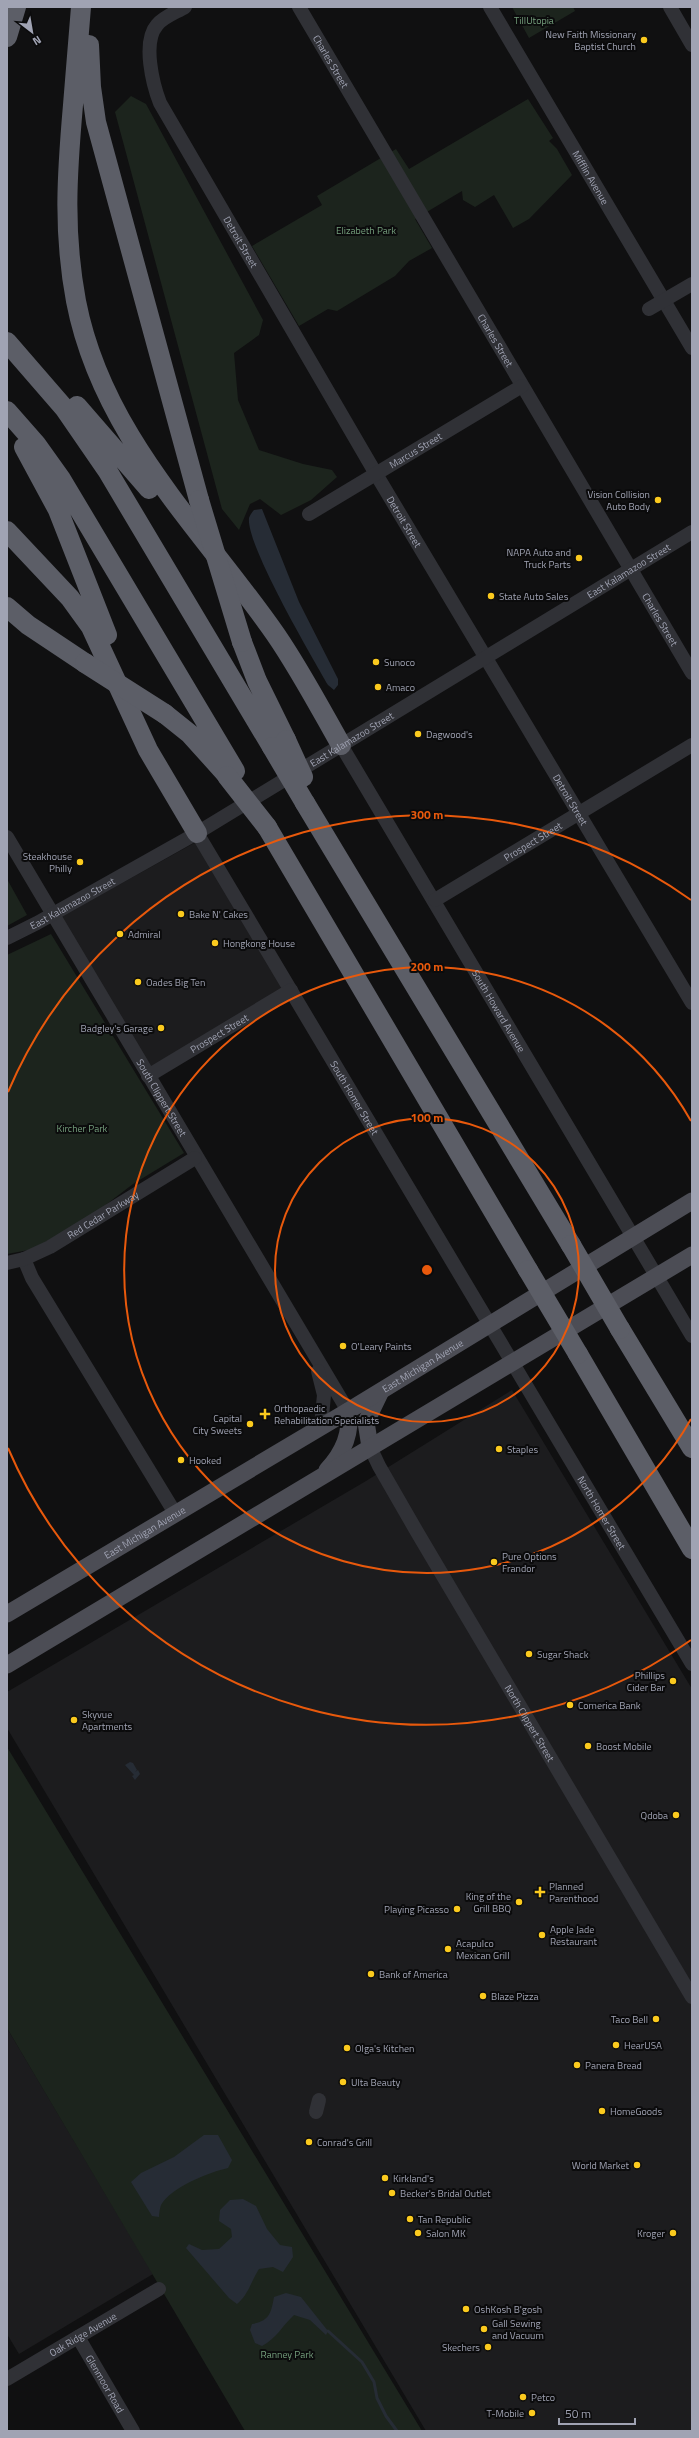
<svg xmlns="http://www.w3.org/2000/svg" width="699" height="2438" font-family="'Titillium Web',sans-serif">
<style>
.built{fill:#1c1c1e}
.green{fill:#1c241d}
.water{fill:#262c35}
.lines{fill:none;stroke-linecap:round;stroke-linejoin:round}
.stream{stroke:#262c35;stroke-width:3}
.minor{stroke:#303136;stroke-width:14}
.major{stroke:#4c4d55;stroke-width:17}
.highway{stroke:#5c5e67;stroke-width:20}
.highway-bridge{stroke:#5c5e67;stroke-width:20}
.ring{fill:none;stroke:#e8590c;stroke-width:2}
.poi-dot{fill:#fbca1e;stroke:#0b0b0c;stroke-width:1.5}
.labels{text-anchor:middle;stroke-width:4;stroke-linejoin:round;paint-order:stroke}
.park-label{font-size:10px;fill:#759f7d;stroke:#0b0b0c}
.poi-label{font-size:10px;fill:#a0a3b3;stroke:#0b0b0c;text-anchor:start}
.street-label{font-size:10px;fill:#a0a3b3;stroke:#0b0b0c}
.centre{fill:#e8590c;stroke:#0b0b0c;stroke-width:2}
.ring-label{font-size:12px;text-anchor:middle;font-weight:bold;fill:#e8590c;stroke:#0b0b0c;stroke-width:4;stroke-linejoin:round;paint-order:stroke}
</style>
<rect width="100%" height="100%" fill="#101011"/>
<path class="built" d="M 196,842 L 285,988 L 151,1068 L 59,918 Z
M 512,1390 L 692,1689 L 692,2431 L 426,2431 L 7,1728 L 7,1692 L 366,1481 Z
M 7,2028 L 153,2274 L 19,2354 L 7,2334 Z"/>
<path class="green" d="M 512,7 L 573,7 L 575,11 L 529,38 Z
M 131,96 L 146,104 L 263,320 L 259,335 L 234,353 L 238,400 L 259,450 L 303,464 L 332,470 L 337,477 L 311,500 L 281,515 L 260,499 L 250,504 L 239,530 L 222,509 L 115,112 Z
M 528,99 L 553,138 L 549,141 L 557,149 L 572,175 L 529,219 L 513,228 L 494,195 L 475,207 L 463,200 L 462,191 L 415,219 L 432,248 L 409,261 L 395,276 L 337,311 L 328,309 L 299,326 L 252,246 L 322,205 L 317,196 L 396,149 L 409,169 Z
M 7,879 L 27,915 L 7,926 Z
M 51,934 L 184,1153 L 133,1184 L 99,1210 L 34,1249 L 7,1254 L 7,955 Z
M 7,1747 L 422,2431 L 245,2431 L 7,2028 Z"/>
<path class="water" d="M 262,509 L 299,602 L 338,679 L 338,685 L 334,690 L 328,685 C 312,657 246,545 249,518 C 250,515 252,512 254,510 Z
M 130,1762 L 133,1763 L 137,1770 L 135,1772 L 138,1770 L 140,1774 L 135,1780 L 132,1776 L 134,1775 L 125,1765 Z
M 204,2135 L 218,2135 L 232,2160 L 228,2168 C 210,2172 171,2187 161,2205 C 160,2208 159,2213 159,2217 L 152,2216 L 131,2182 L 141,2173 L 174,2157 Z
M 243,2199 L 256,2206 L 267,2229 L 280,2245 L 292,2247 L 293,2257 L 283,2272 L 273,2267 L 259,2269 C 251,2281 249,2294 237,2304 L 229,2298 L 186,2248 L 189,2244 L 202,2250 L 219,2249 L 232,2237 L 231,2229 L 219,2221 L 220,2210 L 230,2200 Z
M 286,2293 L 301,2297 L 328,2331 L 326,2335 L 310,2320 L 294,2315 C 283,2325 276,2339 262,2346 L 255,2343 L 250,2330 L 252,2324 C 269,2321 271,2314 274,2297 Z"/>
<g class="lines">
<path class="stream" d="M 328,2331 L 362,2362 L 374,2382 L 377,2398 L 386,2416 L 397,2431"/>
<g class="minor">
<path id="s1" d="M 185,7 C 177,12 163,17 157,25 C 142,42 153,85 160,103 L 376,474 L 692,1003"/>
<path id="s2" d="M 299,7 L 692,673"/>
<path id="s3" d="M 490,7 L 692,348"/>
<path d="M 670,7 L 692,45"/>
<path d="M 649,309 L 692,284"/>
<path id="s4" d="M 309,514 L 522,386"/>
<path id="s5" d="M 341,745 L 692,1336"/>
<path id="s6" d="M 197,833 L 692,1664"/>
<path id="s7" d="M 7,837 L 348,1411"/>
<path id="s8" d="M 435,900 L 692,745"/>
<path id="s9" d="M 7,938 L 37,923 L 197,833 L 692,532"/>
<path id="s10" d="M 148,1076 L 291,990"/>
<path d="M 24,1259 L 32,1278 L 175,1513"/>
<path id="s11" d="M 7,1263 L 24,1259 L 50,1247 L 195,1158"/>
<path d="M 318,1371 L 324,1395 L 321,1427"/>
<path id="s12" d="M 370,1447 L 379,1466 L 417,1532 L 692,1997"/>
<path d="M 316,2112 L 319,2100"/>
<path id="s13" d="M 78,2337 L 133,2431"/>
<path id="s14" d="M 7,2379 L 159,2289"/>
</g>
<g class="major">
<path d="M 370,1447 L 366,1422 L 380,1393"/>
<path d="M 327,1470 C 342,1454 352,1434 348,1411"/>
<path id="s15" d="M 7,1614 L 348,1411 L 692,1201"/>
<path d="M 7,1665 L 692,1255"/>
</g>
<path class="highway" d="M 81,7 C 78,40 76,72 73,105 C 67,174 63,231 76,301 C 102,436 201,527 276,635 C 300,670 320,708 341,745
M 7,37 L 16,7
M 89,45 L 91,87 L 96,122 L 199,500
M 7,342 L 65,409 L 107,470 L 272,747
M 77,406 L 149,489
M 7,411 L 36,444 L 61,479 L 235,771
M 24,447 L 58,510 L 107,635
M 7,531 L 70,598 L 91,627 L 148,750 L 197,833
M 7,607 L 28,625 L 85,663
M 242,642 L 257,681 L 286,740
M 165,714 L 190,734 L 226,774
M 305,803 L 571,1245
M 267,827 L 528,1270
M 620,1329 L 692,1448
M 578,1354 L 692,1549"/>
<path class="highway-bridge" d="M 199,500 L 242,642
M 85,663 L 165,714
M 286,740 L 303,777
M 272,747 L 305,803
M 227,776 L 267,827
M 571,1245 L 620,1329
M 528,1270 L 578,1354"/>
</g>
<g class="ring">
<circle cx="427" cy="1270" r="152"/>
<path d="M691 1419A303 303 0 1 1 691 1121"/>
<path d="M691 1640A455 455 0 0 1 8 1448M8 1092A455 455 0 0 1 691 900"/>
</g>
<g class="poi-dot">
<circle cx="644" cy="40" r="4"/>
<circle cx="658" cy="500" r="4"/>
<circle cx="579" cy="558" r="4"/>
<circle cx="491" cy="596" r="4"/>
<circle cx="376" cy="662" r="4"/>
<circle cx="378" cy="687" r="4"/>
<circle cx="418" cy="734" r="4"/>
<circle cx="80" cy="862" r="4"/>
<circle cx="181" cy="914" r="4"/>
<circle cx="120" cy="934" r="4"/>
<circle cx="215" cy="943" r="4"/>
<circle cx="138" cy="982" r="4"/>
<circle cx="161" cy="1028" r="4"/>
<circle cx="343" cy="1346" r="4"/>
<path d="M263 1408h4v4h4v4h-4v4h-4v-4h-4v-4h4z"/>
<circle cx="250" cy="1424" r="4"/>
<circle cx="499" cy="1449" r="4"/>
<circle cx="181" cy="1460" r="4"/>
<circle cx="494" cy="1562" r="4"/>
<circle cx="529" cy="1654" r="4"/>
<circle cx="673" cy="1681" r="4"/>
<circle cx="570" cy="1705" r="4"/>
<circle cx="74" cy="1720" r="4"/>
<circle cx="588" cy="1746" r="4"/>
<circle cx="676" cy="1815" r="4"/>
<path d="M538 1886h4v4h4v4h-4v4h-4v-4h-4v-4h4z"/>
<circle cx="519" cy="1902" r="4"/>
<circle cx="457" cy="1909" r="4"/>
<circle cx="542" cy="1935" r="4"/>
<circle cx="448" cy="1949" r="4"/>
<circle cx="371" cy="1974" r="4"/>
<circle cx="483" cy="1996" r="4"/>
<circle cx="656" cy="2019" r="4"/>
<circle cx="616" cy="2045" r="4"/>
<circle cx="347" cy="2048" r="4"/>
<circle cx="577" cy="2065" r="4"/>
<circle cx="343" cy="2082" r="4"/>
<circle cx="602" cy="2111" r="4"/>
<circle cx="309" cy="2142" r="4"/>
<circle cx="637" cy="2165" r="4"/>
<circle cx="385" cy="2178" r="4"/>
<circle cx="392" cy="2193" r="4"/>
<circle cx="410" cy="2219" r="4"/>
<circle cx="418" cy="2233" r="4"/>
<circle cx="673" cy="2233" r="4"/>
<circle cx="466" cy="2309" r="4"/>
<circle cx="484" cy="2329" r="4"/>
<circle cx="488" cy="2347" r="4"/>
<circle cx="523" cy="2397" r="4"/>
<circle cx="532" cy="2413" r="4"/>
</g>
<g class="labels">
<g class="park-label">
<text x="534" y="24">TillUtopia</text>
<text x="366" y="234">Elizabeth Park</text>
<text x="82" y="1132">Kircher Park</text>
<text x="287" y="2358">Ranney Park</text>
</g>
<g class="poi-label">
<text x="636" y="38" text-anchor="end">New Faith Missionary<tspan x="636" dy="12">Baptist Church</tspan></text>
<text x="650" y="498" text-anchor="end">Vision Collision<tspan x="650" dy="12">Auto Body</tspan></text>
<text x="571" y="556" text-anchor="end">NAPA Auto and<tspan x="571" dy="12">Truck Parts</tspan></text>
<text x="499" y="600">State Auto Sales</text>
<text x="384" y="666">Sunoco</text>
<text x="386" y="691">Amaco</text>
<text x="426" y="738">Dagwood's</text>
<text x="72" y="860" text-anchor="end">Steakhouse<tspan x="72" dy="12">Philly</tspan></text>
<text x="189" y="918">Bake N' Cakes</text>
<text x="128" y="938">Admiral</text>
<text x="223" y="947">Hongkong House</text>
<text x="146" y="986">Oades Big Ten</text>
<text x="153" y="1032" text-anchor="end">Badgley's Garage</text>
<text x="351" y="1350">O'Leary Paints</text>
<text x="274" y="1412">Orthopaedic<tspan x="274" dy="12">Rehabilitation Specialists</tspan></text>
<text x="242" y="1422" text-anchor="end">Capital<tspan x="242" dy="12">City Sweets</tspan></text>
<text x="507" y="1453">Staples</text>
<text x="189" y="1464">Hooked</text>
<text x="502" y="1560">Pure Options<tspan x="502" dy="12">Frandor</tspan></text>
<text x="537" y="1658">Sugar Shack</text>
<text x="665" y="1679" text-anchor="end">Phillips<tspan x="665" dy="12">Cider Bar</tspan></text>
<text x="578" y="1709">Comerica Bank</text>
<text x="82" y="1718">Skyvue<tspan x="82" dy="12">Apartments</tspan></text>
<text x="596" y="1750">Boost Mobile</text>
<text x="668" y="1819" text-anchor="end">Qdoba</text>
<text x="549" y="1890">Planned<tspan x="549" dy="12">Parenthood</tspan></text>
<text x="511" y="1900" text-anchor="end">King of the<tspan x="511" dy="12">Grill BBQ</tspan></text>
<text x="449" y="1913" text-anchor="end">Playing Picasso</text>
<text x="550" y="1933">Apple Jade<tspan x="550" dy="12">Restaurant</tspan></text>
<text x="456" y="1947">Acapulco<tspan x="456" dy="12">Mexican Grill</tspan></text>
<text x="379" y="1978">Bank of America</text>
<text x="491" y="2000">Blaze Pizza</text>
<text x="648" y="2023" text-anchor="end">Taco Bell</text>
<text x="624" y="2049">HearUSA</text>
<text x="355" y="2052">Olga's Kitchen</text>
<text x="585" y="2069">Panera Bread</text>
<text x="351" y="2086">Ulta Beauty</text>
<text x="610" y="2115">HomeGoods</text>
<text x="317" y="2146">Conrad's Grill</text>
<text x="629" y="2169" text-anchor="end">World Market</text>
<text x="393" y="2182">Kirkland's</text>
<text x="400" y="2197">Becker's Bridal Outlet</text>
<text x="418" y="2223">Tan Republic</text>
<text x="426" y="2237">Salon MK</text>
<text x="665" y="2237" text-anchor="end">Kroger</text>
<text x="474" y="2313">OshKosh B'gosh</text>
<text x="492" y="2327">Gall Sewing<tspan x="492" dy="12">and Vacuum</tspan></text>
<text x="480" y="2351" text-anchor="end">Skechers</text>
<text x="531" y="2401">Petco</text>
<text x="524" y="2417" text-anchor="end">T-Mobile</text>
</g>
<g class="street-label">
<text dy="4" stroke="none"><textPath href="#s2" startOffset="63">Charles Street</textPath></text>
<text dy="4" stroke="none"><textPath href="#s3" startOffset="198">Mifflin Avenue</textPath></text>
<text dy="4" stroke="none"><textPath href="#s1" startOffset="275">Detroit Street</textPath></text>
<text dy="4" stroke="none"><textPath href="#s2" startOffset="387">Charles Street</textPath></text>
<text dy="4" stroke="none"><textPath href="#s4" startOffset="124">Marcus Street</textPath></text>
<text dy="4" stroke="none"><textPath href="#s1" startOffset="599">Detroit Street</textPath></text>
<text dy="4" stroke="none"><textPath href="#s9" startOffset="722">East Kalamazoo Street</textPath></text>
<text dy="4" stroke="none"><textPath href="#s2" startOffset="711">Charles Street</textPath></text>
<text dy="4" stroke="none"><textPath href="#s9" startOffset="398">East Kalamazoo Street</textPath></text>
<text dy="4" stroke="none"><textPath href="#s1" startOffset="923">Detroit Street</textPath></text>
<text dy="4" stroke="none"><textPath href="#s8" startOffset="114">Prospect Street</textPath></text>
<text dy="4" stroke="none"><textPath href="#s9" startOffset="74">East Kalamazoo Street</textPath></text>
<text dy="4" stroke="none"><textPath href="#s5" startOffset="309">South Howard Avenue</textPath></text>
<text dy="4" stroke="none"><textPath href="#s10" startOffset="83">Prospect Street</textPath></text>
<text dy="4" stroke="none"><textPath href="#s7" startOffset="303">South Clippert Street</textPath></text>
<text dy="4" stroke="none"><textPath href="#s6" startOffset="308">South Homer Street</textPath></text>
<text dy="4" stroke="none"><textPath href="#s11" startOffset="108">Red Cedar Parkway</textPath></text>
<text dy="4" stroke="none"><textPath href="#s15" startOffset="484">East Michigan Avenue</textPath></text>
<text dy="4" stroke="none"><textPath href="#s6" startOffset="791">North Homer Street</textPath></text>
<text dy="4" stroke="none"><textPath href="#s15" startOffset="160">East Michigan Avenue</textPath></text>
<text dy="4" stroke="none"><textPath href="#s12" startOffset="319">North Clippert Street</textPath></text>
<text dy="4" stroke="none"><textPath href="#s14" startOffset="88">Oak Ridge Avenue</textPath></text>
<text dy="4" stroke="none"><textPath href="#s13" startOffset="54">Glenmoor Road</textPath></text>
</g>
</g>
<circle cx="427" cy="1270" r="6" class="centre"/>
<g class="ring-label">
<text x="427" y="819">300 m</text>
<text x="427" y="971">200 m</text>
<text x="427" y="1122">100 m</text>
</g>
<rect width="699" height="2438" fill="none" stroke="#a0a3b3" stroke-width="16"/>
<g transform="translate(32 32) rotate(149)" stroke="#0b0b0c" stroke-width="3" paint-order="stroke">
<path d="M0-3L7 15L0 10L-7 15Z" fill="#a0a3b3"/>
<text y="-6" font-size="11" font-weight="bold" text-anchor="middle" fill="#a0a3b3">N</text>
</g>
<path d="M559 2418v6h76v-6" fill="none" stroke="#a0a3b3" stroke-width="2"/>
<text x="565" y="2418" font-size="12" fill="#a0a3b3" stroke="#0b0b0c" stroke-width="3" paint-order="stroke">50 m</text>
</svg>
